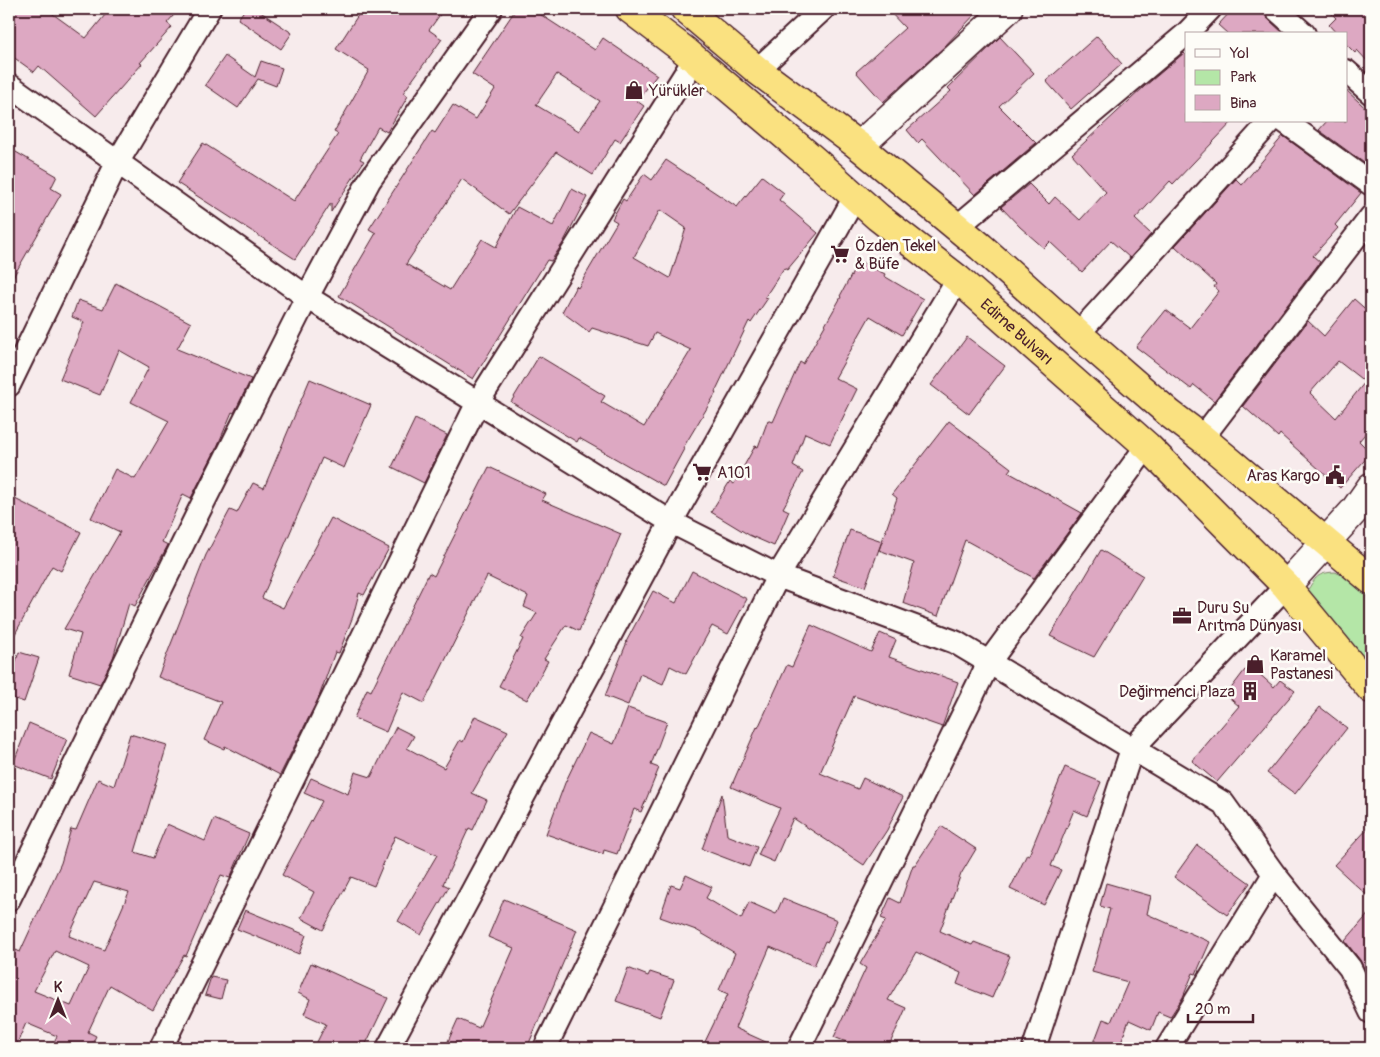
<svg xmlns="http://www.w3.org/2000/svg" width="1380" height="1057" font-family="Pangolin,sans-serif">
<style>
.green{fill:#b4e6a7;stroke:#7f8269}
.building{fill:#dda8c2;stroke:#4a1f2b;fill-rule:evenodd}
.lines{fill:none;stroke-linecap:round;stroke-linejoin:round}
.street-casing{stroke:#4a1f2b;stroke-width:26}
.secondary-casing{stroke:#4a1f2b;stroke-width:31}
.highway-casing{stroke:#4a1f2b;stroke-width:31}
.street{stroke:#fdfcf7;stroke-width:22}
.secondary{stroke:#fdfcf7;stroke-width:28}
.highway{stroke:#fae180;stroke-width:28}
.labels{text-anchor:middle;stroke-width:5;stroke-linejoin:round;paint-order:stroke}
.poi-label{font-size:16px;fill:#4a1f2b;stroke:#fdfcf7;text-anchor:start}
.street-label{font-size:16px;fill:#4a1f2b;stroke:#fdfcf7}
</style>
<rect width="100%" height="100%" fill="#f7ebec"/>
<filter id="ink" filterUnits="userSpaceOnUse"><feTurbulence type="fractalNoise" baseFrequency=".02" numOctaves="2"/><feDisplacementMap in="SourceGraphic" scale="10" xChannelSelector="R" yChannelSelector="G"/><feConvolveMatrix kernelMatrix="1 2 1 2 8 2 1 2 1" color-interpolation-filters="sRGB"/></filter>
<g filter="url(#ink)">
<path class="green" d="M 1335,572 L 1342,575 L 1371,598 L 1371,673 L 1307,591 C 1316,577 1317,573 1335,572 Z"/>
<path class="building" d="M 9,9 L 46,9 L 86,38 L 110,9 L 179,9 L 167,23 L 172,27 L 140,63 L 142,64 L 96,116 L 39,66 L 34,72 L 9,54 Z
M 245,9 L 256,9 L 292,33 L 281,49 L 238,19 Z
M 362,9 L 444,9 L 429,30 L 442,39 L 403,93 L 408,96 L 387,132 L 378,127 L 360,159 L 364,161 L 331,212 L 331,203 L 295,259 L 177,183 L 203,143 L 294,201 L 338,134 L 334,132 L 369,70 L 336,49 Z
M 516,9 L 532,9 L 595,50 L 603,38 L 657,75 L 637,101 L 644,106 L 620,142 L 615,139 L 593,175 L 556,152 L 509,214 L 462,179 L 406,264 L 450,290 L 482,239 L 496,247 L 517,207 L 553,226 L 572,189 L 587,197 L 563,243 L 551,261 L 547,260 L 473,379 L 339,296 L 376,233 L 369,229 L 432,131 L 435,133 L 453,105 L 476,119 L 495,89 L 472,74 ZM 557,74 L 600,101 L 579,131 L 536,105 Z
M 887,9 L 980,9 L 943,48 L 883,102 L 856,72 L 905,28 Z
M 1233,9 L 1263,9 L 1267,18 L 1284,34 L 1228,34 L 1218,25 Z
M 1327,9 L 1371,9 L 1371,65 L 1357,50 L 1355,53 L 1346,44 L 1346,34 L 1337,34 L 1329,25 L 1336,18 Z
M 1097,36 L 1122,64 L 1071,109 L 1046,81 Z
M 1000,37 L 1034,73 L 999,106 L 1036,143 L 975,195 L 922,139 L 918,143 L 907,130 L 951,91 L 948,88 Z
M 1184,53 L 1186,55 L 1186,121 L 1233,121 L 1173,184 L 1170,181 L 1135,219 L 1151,234 L 1130,258 L 1111,241 L 1082,272 L 1050,242 L 1044,248 L 1020,227 L 1001,207 L 1029,184 L 1049,204 L 1055,197 L 1080,220 L 1106,192 L 1072,154 L 1145,86 Z
M 225,56 L 255,77 L 261,61 L 282,68 L 276,86 L 258,79 L 238,108 L 205,85 Z
M 1346,90 L 1371,113 L 1371,168 L 1319,130 L 1327,121 L 1346,121 Z
M 1283,136 L 1361,193 L 1335,225 L 1338,228 L 1313,256 L 1320,262 L 1214,401 L 1194,385 L 1191,389 L 1136,347 L 1166,310 L 1190,328 L 1219,291 L 1214,287 L 1216,284 L 1175,246 L 1236,179 L 1242,185 Z
M 9,148 L 57,176 L 51,188 L 61,194 L 9,284 Z
M 666,160 L 737,207 L 762,176 L 784,193 L 779,200 L 818,233 L 787,270 L 784,268 L 765,297 L 768,298 L 751,323 L 749,321 L 715,392 L 716,393 L 683,448 L 684,449 L 664,486 L 579,438 L 577,442 L 511,402 L 539,356 L 605,396 L 601,402 L 644,427 L 691,350 L 655,333 L 648,346 L 592,328 L 589,332 L 562,312 L 576,286 L 578,288 L 617,222 L 612,219 L 623,199 L 626,201 L 644,174 L 652,180 ZM 660,210 L 686,228 L 670,278 L 634,257 Z
M 859,261 L 885,274 L 884,276 L 923,299 L 902,335 L 870,316 L 835,378 L 857,389 L 830,444 L 805,433 L 793,466 L 803,472 L 783,508 L 789,511 L 774,546 L 749,535 L 711,512 L 730,481 L 734,484 L 755,446 L 758,447 L 768,420 L 773,422 L 800,362 L 803,364 L 841,297 L 840,296 Z
M 116,283 L 191,323 L 177,349 L 251,379 L 234,413 L 232,412 L 217,447 L 191,498 L 183,494 L 162,542 L 168,545 L 135,606 L 129,603 L 113,658 L 100,684 L 69,674 L 81,634 L 64,629 L 120,532 L 91,518 L 115,469 L 135,479 L 169,421 L 131,402 L 149,367 L 119,350 L 100,395 L 60,379 L 84,322 L 72,317 L 78,300 L 103,309 Z
M 1354,299 L 1371,314 L 1371,427 L 1359,441 L 1371,453 L 1340,488 L 1280,434 L 1278,437 L 1243,406 L 1308,321 L 1324,336 ZM 1338,361 L 1365,382 L 1336,418 L 1310,393 Z
M 967,337 L 1005,366 L 969,414 L 931,385 Z
M 310,379 L 371,405 L 344,468 L 322,458 L 262,598 L 283,608 L 331,518 L 389,548 L 364,595 L 359,593 L 353,616 L 339,653 L 335,652 L 319,697 L 280,775 L 225,746 L 224,749 L 204,740 L 221,702 L 158,677 L 206,555 L 230,510 L 237,513 L 253,483 L 264,488 Z
M 415,419 L 447,435 L 424,483 L 392,467 Z
M 949,421 L 1011,468 L 1008,472 L 1082,513 L 1034,578 L 965,540 L 938,616 L 903,603 L 914,563 L 879,550 L 897,498 L 892,494 Z
M 489,467 L 546,494 L 542,500 L 621,534 L 579,631 L 566,625 L 544,659 L 548,661 L 527,700 L 499,686 L 523,639 L 521,638 L 537,613 L 524,607 L 528,596 L 487,576 L 424,703 L 403,692 L 386,732 L 354,718 L 367,689 L 371,691 L 429,573 L 434,576 Z
M 9,496 L 81,532 L 61,571 L 52,566 L 9,645 Z
M 850,530 L 882,541 L 865,587 L 833,576 Z
M 1101,550 L 1143,576 L 1094,657 L 1050,636 Z
M 692,571 L 747,599 L 728,634 L 712,626 L 686,674 L 670,666 L 663,684 L 640,674 L 628,705 L 605,696 L 627,642 L 626,642 L 653,591 L 676,603 Z
M 811,625 L 871,652 L 880,633 L 896,640 L 889,657 L 958,682 L 942,727 L 854,696 L 820,773 L 858,789 L 863,778 L 903,797 L 887,830 L 864,865 L 793,818 L 774,862 L 758,855 L 780,808 L 731,787 L 757,727 L 758,728 L 787,665 L 792,667 Z
M 19,652 L 39,658 L 24,702 L 9,697 L 9,682 Z
M 1245,670 L 1256,671 L 1274,687 L 1280,680 L 1295,691 L 1217,782 L 1192,761 L 1239,706 L 1226,695 Z
M 1320,707 L 1347,728 L 1295,794 L 1267,773 Z
M 628,708 L 667,722 L 651,765 L 659,768 L 641,812 L 634,809 L 617,854 L 604,850 L 603,854 L 546,834 L 565,783 L 589,733 L 614,744 Z
M 475,716 L 508,731 L 472,793 L 487,800 L 473,830 L 469,828 L 443,884 L 449,887 L 421,935 L 398,921 L 437,855 L 395,836 L 374,886 L 351,877 L 323,930 L 301,918 L 314,892 L 282,875 L 322,801 L 304,793 L 311,778 L 348,794 L 355,772 L 371,777 L 396,727 L 414,736 L 407,748 L 444,768 L 460,740 L 463,742 Z
M 29,723 L 67,739 L 51,779 L 13,764 Z
M 130,734 L 167,745 L 135,852 L 153,858 L 167,824 L 205,841 L 214,819 L 249,834 L 230,878 L 221,875 L 186,956 L 184,955 L 153,1010 L 110,985 L 88,1032 L 96,1036 L 90,1048 L 51,1048 L 57,1036 L 26,1023 L 15,1048 L 9,1048 L 9,965 L 16,950 L 20,952 L 61,863 L 71,829 L 76,830 L 98,779 L 114,786 ZM 94,882 L 129,892 L 104,950 L 69,936 ZM 55,951 L 89,967 L 71,1006 L 34,991 Z
M 1065,767 L 1101,782 L 1087,816 L 1074,810 L 1051,866 L 1061,870 L 1044,905 L 1010,889 L 1027,854 L 1029,855 Z
M 722,794 L 727,835 L 757,847 L 749,867 L 702,849 Z
M 1371,825 L 1371,899 L 1334,865 Z
M 941,826 L 976,849 L 961,874 L 940,931 L 972,945 L 974,942 L 1010,956 L 992,998 L 957,984 L 961,973 L 916,952 L 888,1000 L 906,1008 L 888,1048 L 861,1048 L 834,1037 L 866,968 L 860,964 L 886,920 L 881,918 L 890,898 L 900,903 L 913,865 L 915,865 Z
M 1197,845 L 1250,883 L 1227,915 L 1174,877 Z
M 686,875 L 712,887 L 706,898 L 741,919 L 749,902 L 776,914 L 783,898 L 837,920 L 828,942 L 825,941 L 814,966 L 770,947 L 735,1028 L 779,1048 L 702,1048 L 728,994 L 719,990 L 735,953 L 696,930 L 660,917 L 671,885 L 680,888 Z
M 1106,883 L 1151,896 L 1147,914 L 1210,942 L 1196,974 L 1193,973 L 1183,997 L 1170,1017 L 1158,1012 L 1151,1030 L 1129,1020 L 1119,1048 L 1092,1048 L 1103,1019 L 1111,1022 L 1128,982 L 1092,972 L 1110,909 L 1100,906 Z
M 504,899 L 577,930 L 527,1048 L 445,1048 L 458,1019 L 479,1028 L 514,948 L 488,937 Z
M 245,910 L 306,935 L 299,954 L 237,929 Z
M 1371,911 L 1371,982 L 1360,960 L 1345,941 Z
M 311,963 L 388,998 L 364,1048 L 314,1048 L 326,1024 L 304,1014 L 310,999 L 298,993 Z
M 628,968 L 648,976 L 650,972 L 674,980 L 660,1017 L 616,1001 Z
M 211,977 L 226,980 L 221,999 L 205,995 Z"/>
<g class="lines">
<g class="street-casing">
<path id="street" d="M 1276,9 L 1304,34
M 757,70 L 823,9
M 1346,71 L 1371,93
M 9,85 L 307,297 L 671,522 L 778,576 L 955,642 L 1223,803 L 1274,874 L 1350,968 L 1371,1012
M 1284,121 L 1371,184
M 957,227 L 1185,35 L 1210,9
M 1078,334 L 1271,121
M 9,385 L 117,163 L 209,9
M 1202,438 L 1371,217
M 9,899 L 198,513 L 307,297 L 369,181 L 491,9
M 161,1048 L 478,402 L 694,60
M 388,1048 L 671,522 L 855,197
M 545,1048 L 778,576 L 958,279
M 799,1048 L 989,662 L 1147,446
M 1034,1048 L 1132,749 L 1286,586
M 1167,1048 L 1274,874"/>
</g>
<g class="secondary-casing">
<path id="secondary" d="M 859,146 L 1008,9
M 1286,586 L 1354,511 L 1371,487"/>
</g>
<g class="highway-casing">
<g id="highway">
<path id="s1" d="M 630,9 L 684,50 L 815,161 L 878,217 L 958,279 L 1147,446 L 1286,586 L 1371,689"/>
<path d="M 685,9 L 757,70 L 859,146 L 981,247 L 1078,334 L 1170,414 L 1202,438 L 1371,580"/>
</g>
</g>
<use href="#street" class="street"/>
<use href="#secondary" class="secondary"/>
<use href="#highway" class="highway"/>
</g>
</g>
<defs>
<g id="shop-bare" transform="scale(1.5)"><path d="M-5-2.5h2.3a2.7 3.5 0 0 1 5.4 0H5L5.5 6h-11ZM-1.5-2.5h3a1.5 2.3 0 0 0-3 0Z" fill="#4a1f2b" stroke="#fdfcf7" stroke-width="2.5" paint-order="stroke"/></g>
<g id="supermarket-bare" transform="scale(1.5)"><path d="M-6-5.5h2.5l.6 2H6L4.5 2H-2.5L-4.4-4H-6ZM-1.5 3.2a1.3 1.3 0 1 0 .1 0ZM3 3.2a1.3 1.3 0 1 0 .1 0Z" fill="#4a1f2b" stroke="#fdfcf7" stroke-width="2.5" paint-order="stroke"/></g>
<g id="civic-bare" transform="scale(1.5)"><path d="M-.6-6.5H3V-4.5H.6V-3L4-1V1h2V6H-6V1h2V-1L-.6-3ZM-1.2 2.5V6h2.4V2.5Z" fill="#4a1f2b" stroke="#fdfcf7" stroke-width="2.5" paint-order="stroke"/></g>
<g id="office-bare" transform="scale(1.5)"><path d="M-6-3h4V-5.5h4V-3h4V5H-6ZM-1-4.5V-3h2v-1.5ZM-6 0V1H6V0Z" fill="#4a1f2b" stroke="#fdfcf7" stroke-width="2.5" paint-order="stroke"/></g>
<g id="building-bare" transform="scale(1.5)"><path d="M-4-6H4V6H1V3H-1V6H-4ZM-2.5-4.3h1.7v1.8h-1.7ZM.8-4.3h1.7v1.8H.8ZM-2.5-1h1.7V.8h-1.7ZM.8-1h1.7V.8H.8Z" fill="#4a1f2b" stroke="#fdfcf7" stroke-width="2.5" paint-order="stroke"/></g>
</defs>
<g fill-rule="evenodd">
<use href="#shop-bare" x="634" y="90"/>
<use href="#supermarket-bare" x="840" y="254"/>
<use href="#supermarket-bare" x="702" y="472"/>
<use href="#civic-bare" x="1335" y="475"/>
<use href="#office-bare" x="1182" y="616"/>
<use href="#shop-bare" x="1255" y="664"/>
<use href="#building-bare" x="1250" y="691"/>
</g>
<g class="labels">
<g class="poi-label">
<text x="649" y="96">Yürükler</text>
<text x="855" y="251">Özden Tekel<tspan x="855" dy="18">&amp; Büfe</tspan></text>
<text x="717" y="478">A101</text>
<text x="1320" y="481" text-anchor="end">Aras Kargo</text>
<text x="1197" y="613">Duru Su<tspan x="1197" dy="18">Arıtma Dünyası</tspan></text>
<text x="1270" y="661">Karamel<tspan x="1270" dy="18">Pastanesi</tspan></text>
<text x="1235" y="697" text-anchor="end">Değirmenci Plaza</text>
</g>
<g class="street-label">
<text dy="6" stroke="none"><textPath href="#s1" startOffset="504">Edirne Bulvarı</textPath></text>
</g>
</g>
<rect width="1380" height="1057" fill="none" stroke="#fdfcf7" stroke-width="30"/>
<rect x="15" y="15" width="1350" height="1027" fill="none" stroke="#4a1f2b" stroke-width="2" filter="url(#ink)"/>
<rect x="1185" y="32" width="162" height="90" fill="#fdfcf7" stroke="#b5a4a5"/>
<rect x="1195" y="49" width="25" height="8" fill="#fdfcf7" stroke="#b5a4a5"/>
<text x="1230" y="58" font-size="15" fill="#4a1f2b">Yol</text>
<rect x="1195" y="70" width="25" height="15" fill="#b4e6a7" stroke="#b5a4a5"/>
<text x="1230" y="82" font-size="15" fill="#4a1f2b">Park</text>
<rect x="1195" y="95" width="25" height="15" fill="#dda8c2" stroke="#b5a4a5"/>
<text x="1230" y="108" font-size="15" fill="#4a1f2b">Bina</text>
<g transform="translate(58 1000)" stroke="#fdfcf7" stroke-width="4" paint-order="stroke">
<path d="M0-4L9 19L0 12L-9 19Z" fill="#4a1f2b"/>
<text y="-8" font-size="14" font-weight="bold" text-anchor="middle" fill="#4a1f2b">K</text>
</g>
<path d="M1188 1014v8h65v-8" fill="none" stroke="#4a1f2b" stroke-width="2.5"/>
<text x="1195" y="1014" font-size="15" fill="#4a1f2b" stroke="#fdfcf7" stroke-width="4" paint-order="stroke">20 m</text>
</svg>
